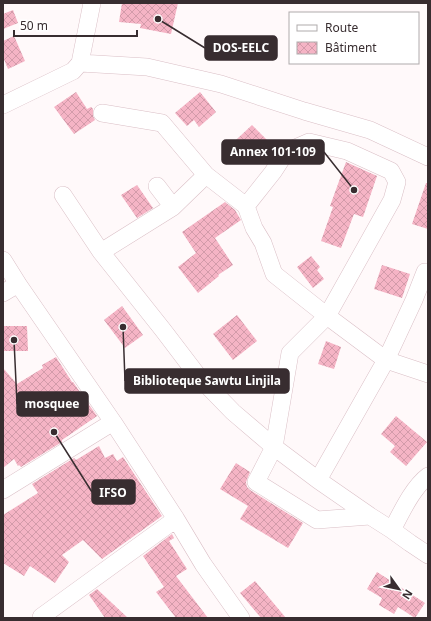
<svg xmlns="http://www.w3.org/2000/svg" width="431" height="621" font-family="'Noto Sans',sans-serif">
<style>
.building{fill:url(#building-cross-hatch)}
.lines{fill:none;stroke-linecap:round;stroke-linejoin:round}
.minor-casing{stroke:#dabfc6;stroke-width:18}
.minor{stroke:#fff;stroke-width:17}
.leader{fill:none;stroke:#382d30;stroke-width:1.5}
.callout-dot{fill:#382d30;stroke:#fff;stroke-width:1.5}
.callout{fill:#382d30;stroke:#382d30;stroke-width:1.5}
.callout-label{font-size:12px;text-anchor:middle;font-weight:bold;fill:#fff}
</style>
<defs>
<pattern id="building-cross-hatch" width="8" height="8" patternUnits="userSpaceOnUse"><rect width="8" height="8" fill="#f5b4c5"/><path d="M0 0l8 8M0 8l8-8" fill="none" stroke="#d39baa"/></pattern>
</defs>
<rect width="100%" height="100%" fill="#fff9fa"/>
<path class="building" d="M 122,3 L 178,3 L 171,34 L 140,28 L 141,24 L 119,22 Z
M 13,10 L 18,23 L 3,29 L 3,14 Z
M 14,36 L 25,61 L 8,69 L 3,57 L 3,41 Z
M 76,92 L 87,109 L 91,107 L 93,109 L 93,116 L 95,120 L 74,134 L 54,107 Z
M 200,92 L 216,112 L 199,127 L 194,120 L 187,126 L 175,113 Z
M 252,125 L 274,147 L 257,163 L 235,141 Z
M 346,162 L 377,176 L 363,217 L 354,214 L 341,248 L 321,241 L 333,207 L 330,206 Z
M 426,183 L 428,183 L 428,229 L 412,224 Z
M 137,185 L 153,208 L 137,218 L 121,195 Z
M 225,202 L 235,210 L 241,220 L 215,238 L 233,265 L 218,275 L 219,276 L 198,293 L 178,267 L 196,253 L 182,232 Z
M 311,256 L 320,267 L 317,270 L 324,279 L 313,288 L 297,267 Z
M 382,265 L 410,274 L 402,298 L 374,289 Z
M 122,306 L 143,335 L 125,348 L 104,320 Z
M 237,315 L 257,341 L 233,360 L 213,334 Z
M 3,326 L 27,326 L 28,351 L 3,351 Z
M 326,341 L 341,347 L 334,369 L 318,364 Z
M 56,357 L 72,382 L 73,382 L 97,416 L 62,440 L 62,442 L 21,467 L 19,465 L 18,466 L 14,459 L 3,468 L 3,368 L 17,384 L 43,368 L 42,365 Z
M 396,416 L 427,442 L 406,466 L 390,452 L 395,446 L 381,434 Z
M 99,446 L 105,458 L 113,454 L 117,461 L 123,457 L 162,516 L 102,559 L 83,540 L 62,555 L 69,562 L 55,583 L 30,566 L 24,576 L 3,563 L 3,515 L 38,493 L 32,484 L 74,458 L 76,460 Z
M 236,463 L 250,472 L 246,482 L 247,487 L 250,490 L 303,523 L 288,548 L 240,519 L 248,506 L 220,489 Z
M 172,534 L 174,538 L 169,541 L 187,569 L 176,576 L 208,618 L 176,618 L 156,592 L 164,587 L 143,556 Z
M 377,572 L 425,603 L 415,618 L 398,607 L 394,614 L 379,605 L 382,598 L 367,589 Z
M 255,581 L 286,618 L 261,618 L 240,593 Z
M 97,589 L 128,618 L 105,618 L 89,595 Z"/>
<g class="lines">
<g class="minor-casing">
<path id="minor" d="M 80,63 L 92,3
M 3,105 L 73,71 L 80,63 L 147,67 L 221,84 L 304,111 L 370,130 L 428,157
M 102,113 L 162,123 L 206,175
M 157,186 L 173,207 L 206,175 L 246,206
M 63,195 L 101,252 L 163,330 L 198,376 L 233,412 L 274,447 L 318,480 L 370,516 L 392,530 L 410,543 L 428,555
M 101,252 L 173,207
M 3,260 L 18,284 L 113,422 L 176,519 L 203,564 L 241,618
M 3,293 L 18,284
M 318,480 L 386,360 L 428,374
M 3,490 L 113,422
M 370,516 L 317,520 L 256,482 L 274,447 L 290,353 L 327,316 L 274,274 L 263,243 L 254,228 L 246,206 L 273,172 L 286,152 L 309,142 L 347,151 L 391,171 L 397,182 L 392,200 L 327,316 L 386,360 L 414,300 L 425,272 L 428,272
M 392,530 C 401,513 413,487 428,476
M 41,617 L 176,519"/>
</g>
<use href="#minor" class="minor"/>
</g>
<path class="leader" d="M158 19L205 48M354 190L324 152M123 327L125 381M14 340L17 404M54 432L92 492"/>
<g class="callout-dot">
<circle cx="158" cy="19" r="4"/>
<circle cx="354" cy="190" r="4"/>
<circle cx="123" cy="327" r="4"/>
<circle cx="14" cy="340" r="4"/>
<circle cx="54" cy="432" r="4"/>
</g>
<g class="callout">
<rect x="205" y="36" width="72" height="24" rx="4"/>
<rect x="222" y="140" width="102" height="24" rx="4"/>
<rect x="125" y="369" width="164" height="24" rx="4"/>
<rect x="17" y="392" width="71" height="24" rx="4"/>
<rect x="92" y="480" width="43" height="24" rx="4"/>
</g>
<g class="callout-label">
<text x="241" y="52">DOS-EELC</text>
<text x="273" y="156">Annex 101-109</text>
<text x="207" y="385">Biblioteque Sawtu Linjila</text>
<text x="52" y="408">mosquee</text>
<text x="113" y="497">IFSO</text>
</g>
<rect width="431" height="621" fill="none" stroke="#382d30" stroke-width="8"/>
<rect x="289" y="12" width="130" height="52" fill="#ffffff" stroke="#afabac"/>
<rect x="297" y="25" width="20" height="6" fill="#ffffff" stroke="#afabac"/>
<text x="325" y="32" font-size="12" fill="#382d30">Route</text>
<rect x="297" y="42" width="20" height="12" fill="url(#building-cross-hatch)" stroke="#afabac"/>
<text x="325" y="52" font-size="12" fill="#382d30">Bâtiment</text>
<g transform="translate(399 589) rotate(123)" stroke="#ffffff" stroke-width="3" paint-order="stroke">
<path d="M0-3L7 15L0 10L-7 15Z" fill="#382d30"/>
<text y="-6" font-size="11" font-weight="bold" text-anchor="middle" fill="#382d30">N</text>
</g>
<path d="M14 30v6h123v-6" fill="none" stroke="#382d30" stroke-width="2"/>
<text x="20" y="30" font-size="12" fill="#382d30" stroke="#ffffff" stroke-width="3" paint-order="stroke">50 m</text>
</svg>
